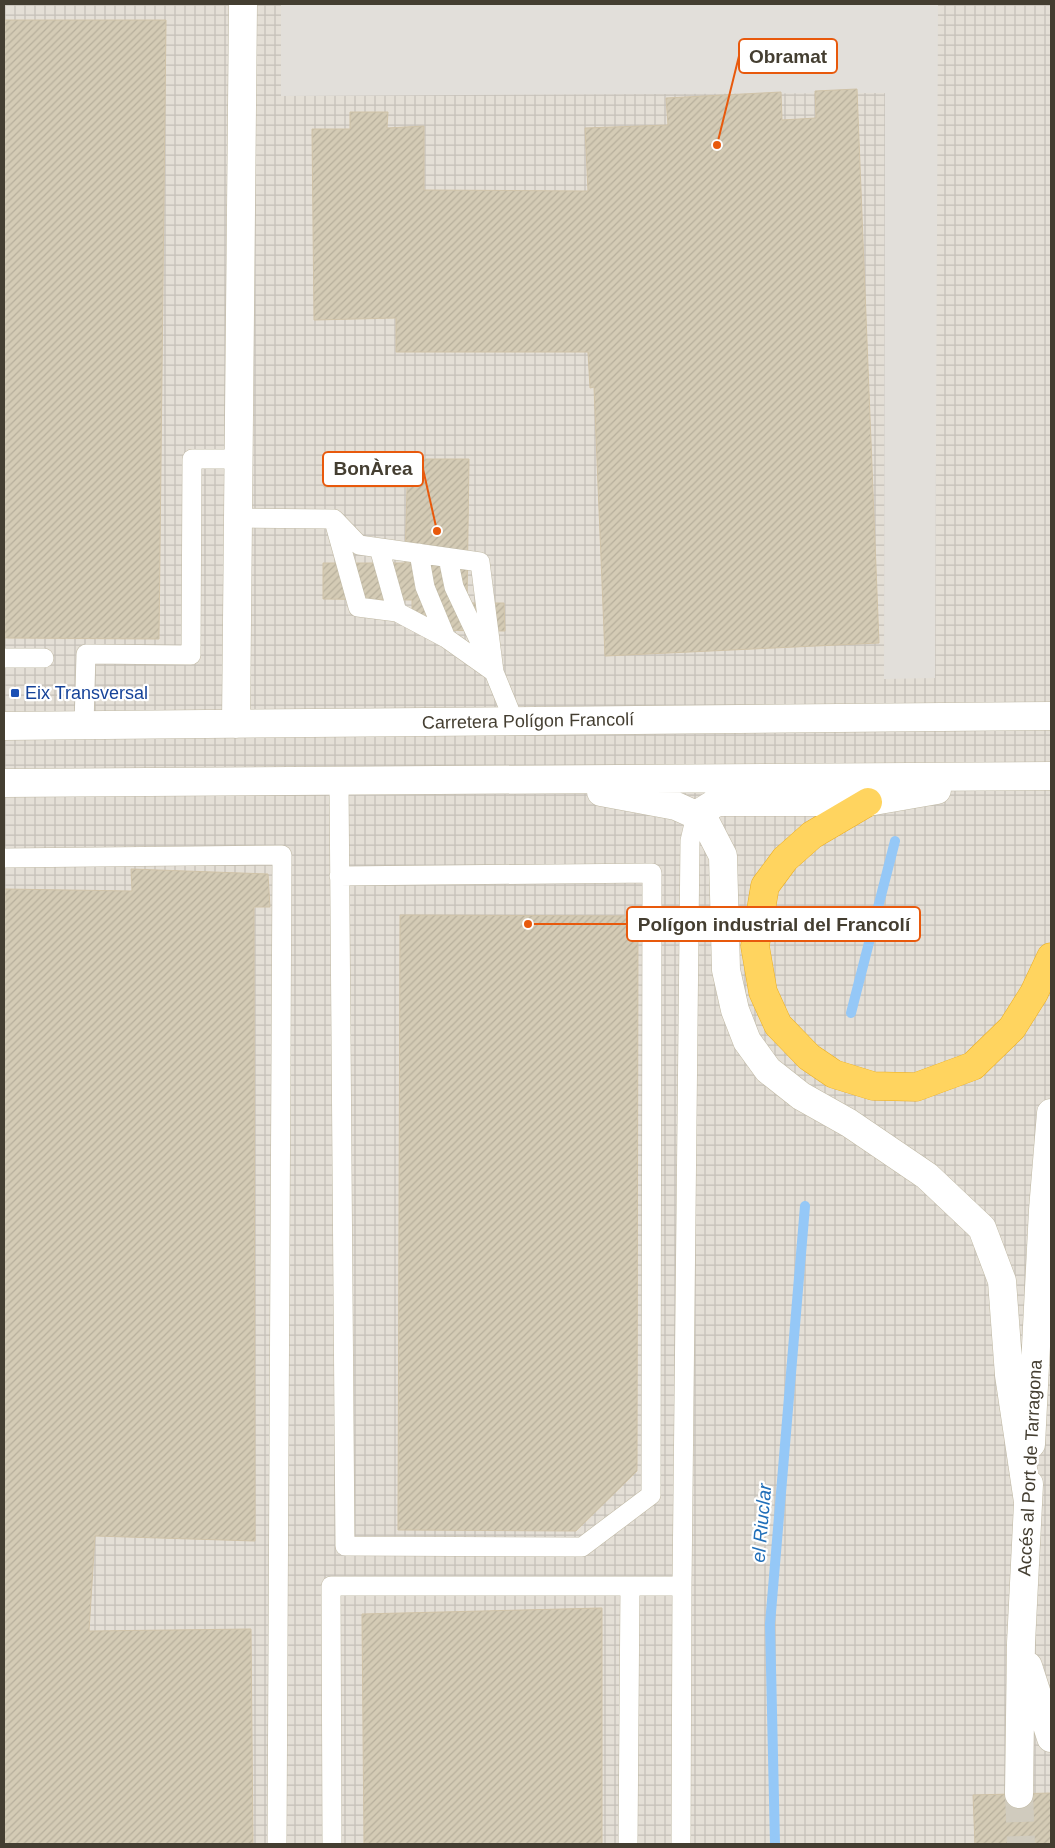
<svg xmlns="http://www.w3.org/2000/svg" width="1055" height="1848" font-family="Arial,sans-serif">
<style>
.industrial{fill:url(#industrial-grid)}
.parking{fill:#e2dfda}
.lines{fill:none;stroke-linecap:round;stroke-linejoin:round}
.stream{stroke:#95c8f7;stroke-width:10}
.building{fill:url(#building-hatch);stroke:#d0c3a8}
.minor-tunnel{stroke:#d0cbbe;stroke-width:28;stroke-dasharray:28 14;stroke-linecap:butt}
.service-casing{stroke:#c1baa5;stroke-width:20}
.minor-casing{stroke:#c1baa5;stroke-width:29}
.motorway-casing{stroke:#edaf20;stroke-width:29}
.service{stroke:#fff;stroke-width:19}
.minor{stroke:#fff;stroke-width:28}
.motorway{stroke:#ffd45f;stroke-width:28}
.transit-dot{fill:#1a4fb4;stroke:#fff;stroke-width:2}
.labels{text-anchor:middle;stroke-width:4.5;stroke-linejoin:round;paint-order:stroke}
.transit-label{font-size:18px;fill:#164399;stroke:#fff;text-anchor:start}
.street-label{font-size:18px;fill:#443e31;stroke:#fff}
.water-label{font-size:19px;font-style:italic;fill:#216fb9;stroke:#fff}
.leader{fill:none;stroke:#e8590c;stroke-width:2}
.callout-dot{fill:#e8590c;stroke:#fff;stroke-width:2}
.callout{fill:#fff;stroke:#e8590c;stroke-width:2}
.callout-label{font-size:19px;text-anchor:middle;font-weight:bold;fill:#443e31}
</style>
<defs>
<pattern id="industrial-grid" width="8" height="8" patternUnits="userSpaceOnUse" patternTransform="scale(1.25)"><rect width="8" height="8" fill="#e4dfd6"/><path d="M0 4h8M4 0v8" fill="none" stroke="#c5c0b8"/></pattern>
<pattern id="building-hatch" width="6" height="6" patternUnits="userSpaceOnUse" patternTransform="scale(1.25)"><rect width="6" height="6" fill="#d4cbb5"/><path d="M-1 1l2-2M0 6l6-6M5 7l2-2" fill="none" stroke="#b7af9c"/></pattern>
</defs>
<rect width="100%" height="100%" fill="#f3eee1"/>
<path class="industrial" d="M 4,4 L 1051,4 L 1051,1844 L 4,1844 Z"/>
<path class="parking" d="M 281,4 L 938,4 L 935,678 L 884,679 L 885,93 L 281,96 Z"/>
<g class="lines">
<path class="stream" d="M 851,1013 L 895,841
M 775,1844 L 770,1624 L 805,1206"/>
</g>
<path class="building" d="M 4,20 L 166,20 L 159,639 L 4,638 Z
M 857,89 L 879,643 L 605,656 L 594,387 L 590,388 L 588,352 L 396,352 L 396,318 L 314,320 L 312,129 L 350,129 L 350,112 L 388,112 L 387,128 L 424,126 L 424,190 L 588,191 L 585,128 L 668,125 L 666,98 L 781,92 L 782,120 L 816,118 L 815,91 Z
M 324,459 L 469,459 L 467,603 L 504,603 L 505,631 L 412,630 L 412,600 L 323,599 L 323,563 L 405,563 L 407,487 L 324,487 Z
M 131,869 L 268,874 L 270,907 L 254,907 L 255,1541 L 95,1536 L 89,1631 L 251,1629 L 253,1844 L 4,1844 L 4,889 L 132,891 Z
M 400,915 L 638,916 L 637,1471 L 576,1531 L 398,1530 Z
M 602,1608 L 602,1844 L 364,1844 L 362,1614 Z
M 1051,1793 L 1051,1844 L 975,1844 L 973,1795 Z"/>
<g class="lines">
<path class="minor-tunnel" d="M 1019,1794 L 1021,1844"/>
<g class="service-casing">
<path id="service" d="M 238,518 L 334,519 L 359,545 L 480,562 L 494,672 L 514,721
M 334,521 L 358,607 L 397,612
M 379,548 L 397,612 L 446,638
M 419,553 L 425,587 L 446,638 L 494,672
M 448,558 L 454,587 L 486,655
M 4,658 L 44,658
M 84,725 L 86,654 L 191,655 L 192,459 L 239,459
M 339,782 L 345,1546 L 582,1547 L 651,1495 L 652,873 L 339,876
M 4,858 L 282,855 L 277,1844
M 332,1844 L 331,1586 L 682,1586
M 628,1844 L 630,1586
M 681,1844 L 682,1586 L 690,841 L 696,815"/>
</g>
<g class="minor-casing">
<path id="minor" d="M 236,724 L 243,4
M 4,726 L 1051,716
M 4,783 L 1051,776
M 601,792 L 676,806 L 696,815 L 706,823 L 723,856 L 726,970 L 735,1010 L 747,1041 L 768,1070 L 801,1096 L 849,1123 L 927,1176 L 982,1228 L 1002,1281 L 1009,1375 L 1028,1502
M 696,815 L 717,802 L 868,802 L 937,790
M 1031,1444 L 1043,1210 L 1051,1113
M 1028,1666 L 1051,1738
M 1019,1794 L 1021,1643 L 1029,1484"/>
</g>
<g class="motorway-casing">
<path id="motorway" d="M 868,802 L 812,835 L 785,859 L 765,886 L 755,946 L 763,992 L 778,1025 L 809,1057 L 834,1074 L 873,1086 L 916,1087 L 973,1066 L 1012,1028 L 1034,993 L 1051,957"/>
</g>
<use href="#service" class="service"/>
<use href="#minor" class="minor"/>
<use href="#motorway" class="motorway"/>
</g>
<rect class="transit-dot" x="10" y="688" width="10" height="10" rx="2.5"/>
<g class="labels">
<g class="transit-label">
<text x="25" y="699">Eix Transversal</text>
</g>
<g class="street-label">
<text transform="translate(528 721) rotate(-1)" y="6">Carretera Polígon Francolí</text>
<text transform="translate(1030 1468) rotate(-87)" y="6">Accés al Port de Tarragona</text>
</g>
<g class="water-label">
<text transform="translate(761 1523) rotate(-85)" y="7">el Riuclar</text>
</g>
</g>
<path class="leader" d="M717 145L739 56M437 531L423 469M528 924L627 924"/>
<g class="callout-dot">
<circle cx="717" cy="145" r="5"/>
<circle cx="437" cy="531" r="5"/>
<circle cx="528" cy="924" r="5"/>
</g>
<g class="callout">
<rect x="739" y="39" width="98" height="34" rx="5"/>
<rect x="323" y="452" width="100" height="34" rx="5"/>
<rect x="627" y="907" width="293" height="34" rx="5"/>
</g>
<g class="callout-label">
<text x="788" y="63">Obramat</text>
<text x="373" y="475">BonÀrea</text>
<text x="774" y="931">Polígon industrial del Francolí</text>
</g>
<rect width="1055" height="1848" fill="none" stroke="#443e31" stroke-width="10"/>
</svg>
